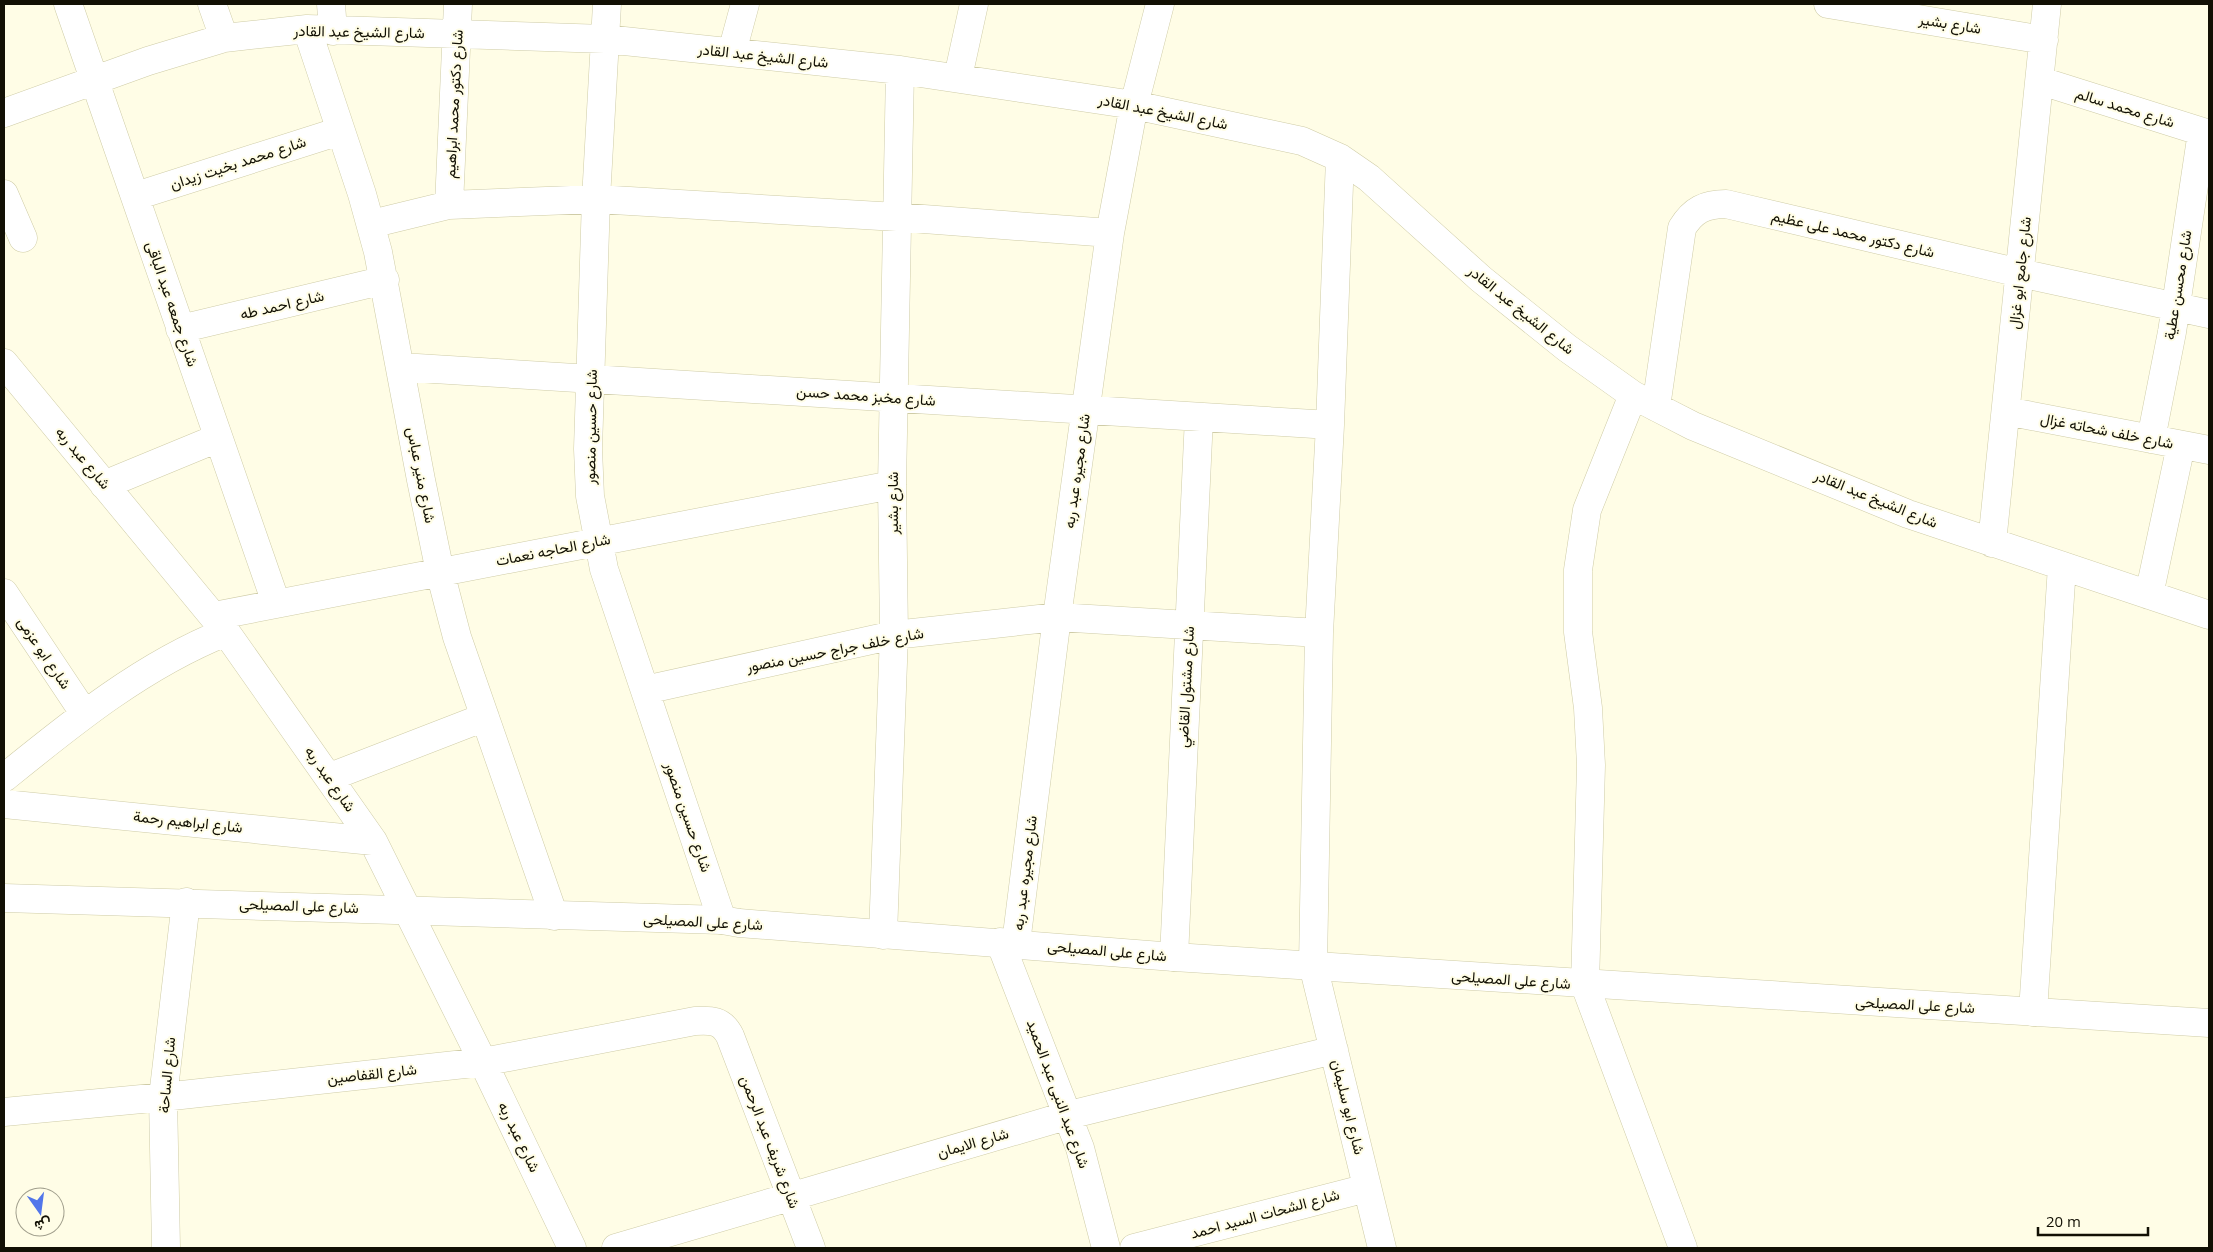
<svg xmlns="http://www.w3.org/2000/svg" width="2213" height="1252" font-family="'Open Sans',Vazirmatn,sans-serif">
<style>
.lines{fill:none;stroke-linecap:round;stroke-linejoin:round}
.minor-casing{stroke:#cfcca7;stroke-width:29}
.tertiary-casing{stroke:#cfcca7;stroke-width:29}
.minor{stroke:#fff;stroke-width:28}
.tertiary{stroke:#fff;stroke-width:28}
.labels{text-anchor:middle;stroke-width:4;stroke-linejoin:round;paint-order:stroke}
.street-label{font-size:15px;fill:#121004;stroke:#fffde6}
</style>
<rect width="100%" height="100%" fill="#fffde6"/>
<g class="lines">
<g class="minor-casing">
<path id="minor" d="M 68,4 L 276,603
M 212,4 L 224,38
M 331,4 L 333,31
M 607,4 L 596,199 L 588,449 L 590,496 L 604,569 L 722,920
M 1828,4 L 2044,40
M 307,29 L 362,194 L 378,252 L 421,480 L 440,572 L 457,637 L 554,916
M 732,52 L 745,4
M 958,77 L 974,4
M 2041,81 L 2209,134
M 4,113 L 148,61 L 224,38 L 307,29 L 605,39 L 900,70 L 1134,105 L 1302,141 L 1340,158 L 1369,178 L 1481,279 L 1567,348 L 1633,395 L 1656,407 L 1693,426 L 1908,514 L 2209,615
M 1340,158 L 1330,425 L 1319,633 L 1313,965 L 1382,1248
M 4,194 L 23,238
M 136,196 L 340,131
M 449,205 L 458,4
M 371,224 L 449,205 L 596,199 L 897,217 L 1110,233
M 180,329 L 385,280
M 4,363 L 226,632 L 373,841 L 483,1062 L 572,1248
M 401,367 L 1330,425
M 1633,395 L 1587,510 L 1578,570 L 1578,632 L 1588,708 L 1591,765 L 1585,985 L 1683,1248
M 1656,407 L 1682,228 C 1693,210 1705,204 1726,204 L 2020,273 L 2209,314
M 2006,411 L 2209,450
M 2151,439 L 2172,332 L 2202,132
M 104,485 L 218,438
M 1992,543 L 2047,4
M 4,593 L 84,713
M 2149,595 L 2181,445
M 214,616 L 892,485
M 645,690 L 894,635 L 1057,617 L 1319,633
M 330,777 L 485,717
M 4,778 C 73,722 143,665 226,632
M 4,804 L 373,841
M 883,935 L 894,635 L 892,485 L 900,70
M 1000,942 L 1080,1148 L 1106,1248
M 1016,943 L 1057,617 L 1110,233 L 1134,105 L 1160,4
M 1174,957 L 1199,417
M 2033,1012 L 2062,566
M 4,1112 L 163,1097 L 483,1062 L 695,1021 C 711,1020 722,1020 730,1036 L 811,1248
M 166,1248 L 163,1097 L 186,902
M 616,1248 L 1069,1115 L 1334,1050
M 1134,1248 L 1367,1188"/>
</g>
<g class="tertiary-casing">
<path id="tertiary" d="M 4,898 L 722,920 L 739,923 L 1174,957 L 2209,1023"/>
</g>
<use href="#minor" class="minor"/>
<use href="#tertiary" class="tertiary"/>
</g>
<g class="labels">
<g class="street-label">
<text transform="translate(1950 24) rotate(9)" y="5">شارع بشير</text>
<text transform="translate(359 32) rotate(1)" y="5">شارع الشيخ عبد القادر</text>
<text transform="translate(763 56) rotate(6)" y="5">شارع الشيخ عبد القادر</text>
<text transform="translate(454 104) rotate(-87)" y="5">شارع دكتور محمد ابراهيم</text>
<text transform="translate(2125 108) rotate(17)" y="5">شارع محمد سالم</text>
<text transform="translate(1163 112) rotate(11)" y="5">شارع الشيخ عبد القادر</text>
<text transform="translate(238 163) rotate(-18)" y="5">شارع محمد بخيت زيدان</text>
<text transform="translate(1853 234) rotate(13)" y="5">شارع دكتور محمد على عظيم</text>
<text transform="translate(2020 273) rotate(-84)" y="5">شارع جامع ابو غزال</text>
<text transform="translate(2178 285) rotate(-81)" y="5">شارع محسن عطية</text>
<text transform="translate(172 304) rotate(71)" y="5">شارع جمعه عبد الباقى</text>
<text transform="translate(282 305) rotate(-13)" y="5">شارع احمد طه</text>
<text transform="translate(1521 310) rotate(39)" y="5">شارع الشيخ عبد القادر</text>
<text transform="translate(866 396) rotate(4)" y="5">شارع مخبز محمد حسن</text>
<text transform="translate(591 427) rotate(-89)" y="5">شارع حسين منصور</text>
<text transform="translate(2107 431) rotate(11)" y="5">شارع خلف شحاته غزال</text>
<text transform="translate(83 458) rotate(50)" y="5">شارع عبد ربه</text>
<text transform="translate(1077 471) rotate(-82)" y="5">شارع مجيره عبد ربه</text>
<text transform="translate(421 475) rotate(79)" y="5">شارع منير عباس</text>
<text transform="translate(1876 499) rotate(22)" y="5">شارع الشيخ عبد القادر</text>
<text transform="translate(893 503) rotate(-90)" y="5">شارع بشير</text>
<text transform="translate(553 550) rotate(-11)" y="5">شارع الحاجه نعمات</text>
<text transform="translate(835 650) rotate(-11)" y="5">شارع خلف جراج حسين منصور</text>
<text transform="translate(44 653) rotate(56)" y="5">شارع ابو عزمى</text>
<text transform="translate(1186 687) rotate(-87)" y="5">شارع مشتول القاضي</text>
<text transform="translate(330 779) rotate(55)" y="5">شارع عبد ربه</text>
<text transform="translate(688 817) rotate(71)" y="5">شارع حسين منصور</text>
<text transform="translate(188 822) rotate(6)" y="5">شارع ابراهيم رحمة</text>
<text transform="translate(1025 873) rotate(-83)" y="5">شارع مجيره عبد ربه</text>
<text transform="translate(299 906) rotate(2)" y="5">شارع على المصيلحى</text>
<text transform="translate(703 922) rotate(3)" y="5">شارع على المصيلحى</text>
<text transform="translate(1107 951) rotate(5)" y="5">شارع على المصيلحى</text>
<text transform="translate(1511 980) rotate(4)" y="5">شارع على المصيلحى</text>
<text transform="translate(1915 1005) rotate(3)" y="5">شارع على المصيلحى</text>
<text transform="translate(372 1074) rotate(-6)" y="5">شارع القفاصين</text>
<text transform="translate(167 1075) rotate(-85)" y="5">شارع الساحة</text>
<text transform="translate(1058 1094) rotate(70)" y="5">شارع عبد النبى عبد الحميد</text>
<text transform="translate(1348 1107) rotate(76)" y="5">شارع ابو سليمان</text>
<text transform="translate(519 1137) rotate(64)" y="5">شارع عبد ربه</text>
<text transform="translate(770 1142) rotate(69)" y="5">شارع شريف عبد الرحمن</text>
<text transform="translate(973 1143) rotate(-16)" y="5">شارع الايمان</text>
<text transform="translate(1265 1214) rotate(-15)" y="5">شارع الشحات السيد احمد</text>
</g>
</g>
<rect width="2213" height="1252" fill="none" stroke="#121004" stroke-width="10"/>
<g transform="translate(40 1212) rotate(166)"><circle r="24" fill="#fffde6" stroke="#a09e8c"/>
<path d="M0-4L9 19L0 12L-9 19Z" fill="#5276ea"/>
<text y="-8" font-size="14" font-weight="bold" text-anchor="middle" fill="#121004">ش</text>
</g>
<path d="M2038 1227v8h110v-8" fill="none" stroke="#121004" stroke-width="2.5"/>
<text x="2046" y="1227" font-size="15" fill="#121004" stroke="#fffde6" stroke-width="4" paint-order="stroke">20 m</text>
</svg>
